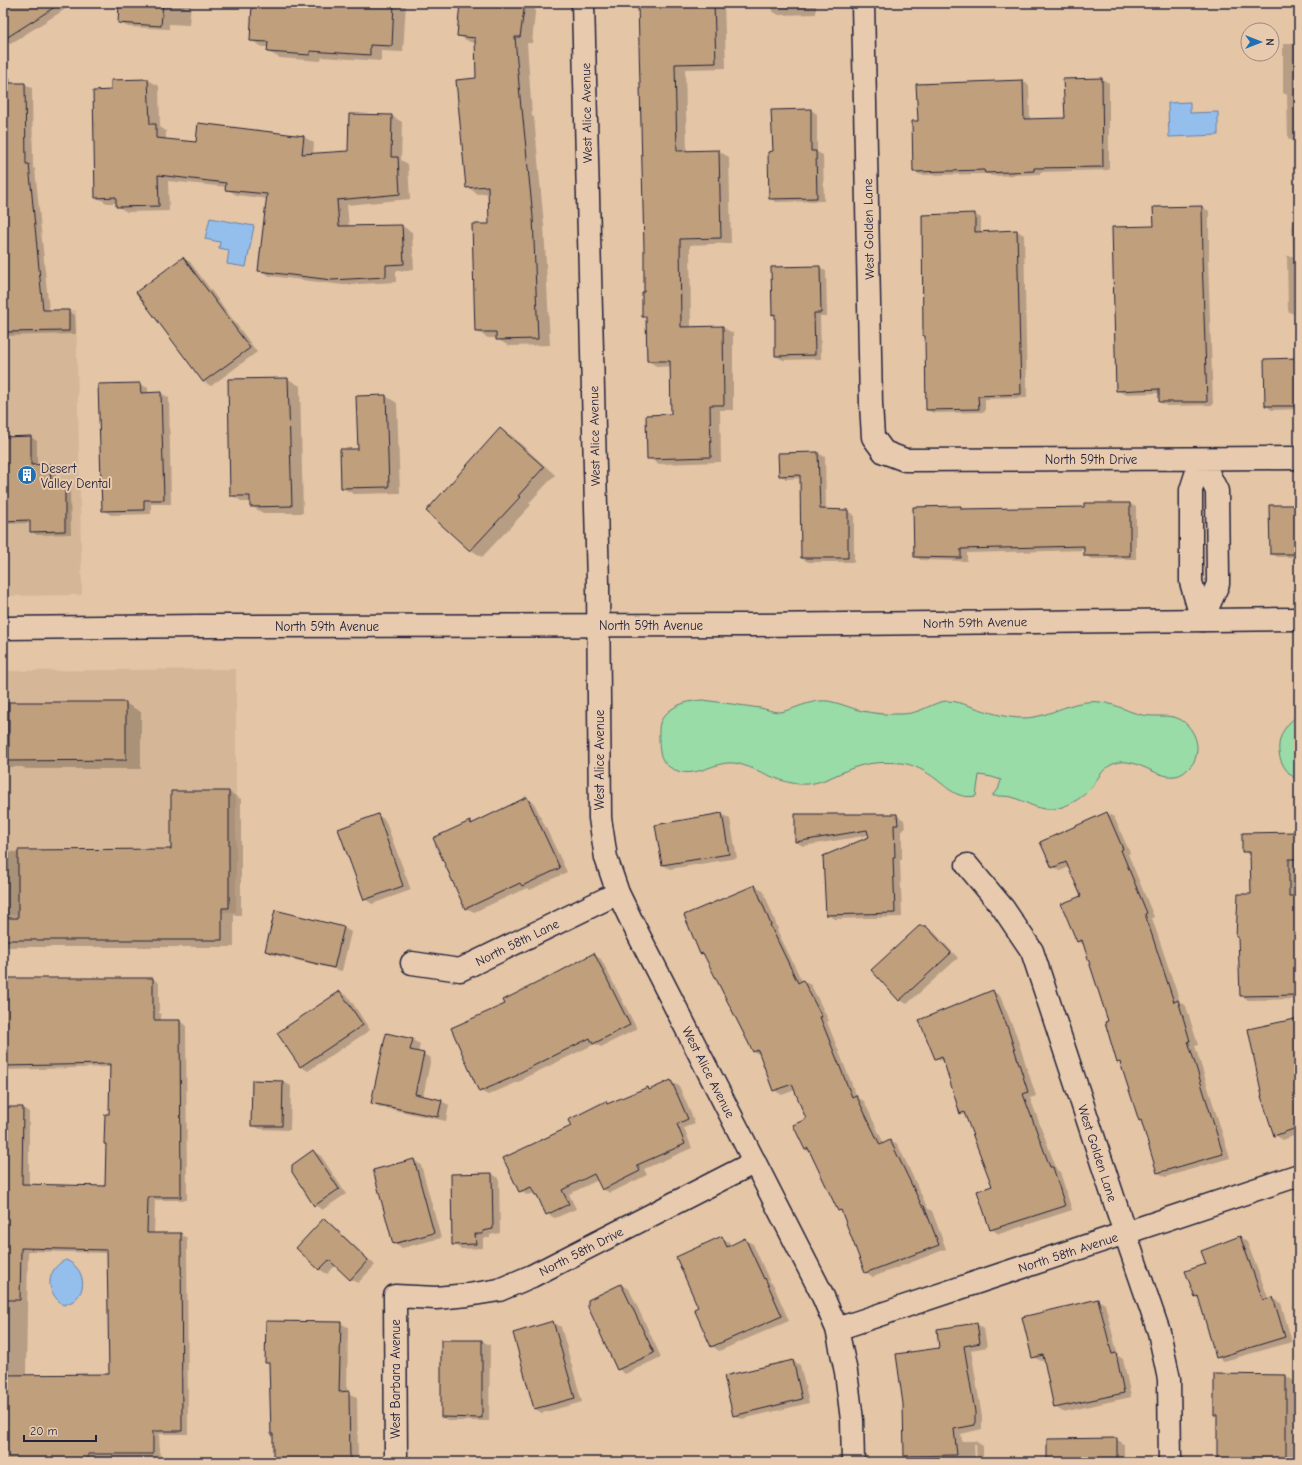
<svg xmlns="http://www.w3.org/2000/svg" width="1302" height="1465" font-family="'Comic Neue',sans-serif">
<style>
.built{fill:#d5b798}
.green{fill:#99dca8;stroke:#5e7f72}
.water{fill:#94bfed;stroke:#6680a6}
.shadow{fill:#0003;fill-rule:evenodd}
.building{fill:#c09f7d;stroke:#22223b}
.lines{fill:none;stroke-linecap:round;stroke-linejoin:round}
.minor-casing{stroke:#22223b;stroke-width:25}
.secondary-casing{stroke:#22223b;stroke-width:25}
.minor{stroke:#e8cbaf;stroke-width:22}
.secondary{stroke:#e8cbaf;stroke-width:22}
.labels{text-anchor:middle;stroke-width:4;stroke-linejoin:round;paint-order:stroke}
.street-label{font-size:13px;fill:#22223b;stroke:#e8cbaf}
.poi-label{font-size:13px;fill:#22223b;stroke:#e8cbaf;text-anchor:start}
</style>
<rect width="100%" height="100%" fill="#e4c5a6"/>
<filter id="ink" filterUnits="userSpaceOnUse"><feTurbulence type="fractalNoise" baseFrequency=".025" numOctaves="2"/><feDisplacementMap in="SourceGraphic" scale="8" xChannelSelector="R" yChannelSelector="G"/><feConvolveMatrix kernelMatrix="1 2 1 2 8 2 1 2 1" color-interpolation-filters="sRGB"/></filter>
<g filter="url(#ink)">
<path class="built" d="M 3,310 L 76,310 L 82,595 L 3,596 Z
M 236,669 L 236,912 L 3,915 L 3,671 Z"/>
<path class="green" d="M 703,700 C 722,703 741,705 760,708 C 766,709 773,712 779,712 C 784,712 790,709 794,708 C 805,704 816,700 828,701 C 840,703 850,708 862,711 C 873,713 885,715 896,714 C 902,714 909,714 915,712 C 926,709 937,701 948,701 C 956,701 963,704 970,706 C 988,712 1005,718 1023,718 C 1053,718 1073,696 1106,703 C 1117,705 1127,711 1138,714 C 1161,720 1179,708 1193,733 C 1197,740 1198,748 1196,756 C 1195,761 1192,765 1188,769 C 1166,792 1138,752 1113,764 C 1101,769 1098,780 1090,789 C 1081,799 1065,808 1053,809 C 1036,810 1027,802 1012,797 C 1006,796 999,796 993,796 L 993,794 L 998,790 L 1001,780 L 992,777 L 979,775 L 976,796 C 958,799 950,790 936,779 C 927,772 913,764 901,763 C 887,762 873,762 859,766 C 841,771 827,782 808,784 C 783,786 762,770 739,764 C 717,758 700,778 678,771 C 660,765 659,753 659,737 C 659,728 658,723 665,715 C 675,704 688,701 703,700 Z
M 1299,715 L 1299,781 C 1272,765 1272,732 1299,715 Z"/>
<path class="water" d="M 1190,102 L 1190,113 L 1218,112 L 1218,135 L 1169,137 L 1168,103 Z
M 210,218 L 254,226 L 246,267 L 227,264 L 229,250 L 219,248 L 220,242 L 205,239 Z
M 66,1260 C 89,1270 88,1300 63,1305 C 60,1302 56,1299 54,1295 C 45,1283 52,1265 66,1260 Z"/>
<path class="shadow" d="M 3,3 L 75,3 L 10,44 L 3,40 Z
M 121,3 L 191,3 L 189,25 L 169,24 L 169,29 L 128,27 L 120,23 Z
M 253,3 L 406,3 L 403,52 L 381,51 L 381,61 L 322,57 L 321,61 L 280,58 L 268,52 L 269,47 L 262,47 L 251,40 Z
M 461,3 L 536,3 L 532,43 L 527,43 L 532,116 L 534,117 L 544,225 L 550,345 L 509,346 L 497,339 L 497,338 L 488,338 L 476,331 L 490,225 L 489,193 L 478,194 L 467,187 L 478,79 L 476,43 L 470,42 L 458,35 Z
M 639,3 L 724,3 L 726,68 L 685,69 L 687,152 L 718,151 L 729,157 L 731,243 L 690,245 L 691,327 L 722,327 L 733,333 L 733,410 L 720,410 L 721,462 L 659,464 L 648,458 L 672,415 L 671,366 L 658,367 L 648,361 L 647,318 L 643,316 L 645,293 L 645,248 Z
M 772,3 L 816,3 L 816,14 L 779,15 L 772,11 Z
M 1283,44 L 1299,44 L 1299,142 L 1294,142 L 1288,138 L 1287,95 L 1283,93 Z
M 3,74 L 11,78 L 11,84 L 25,84 L 32,88 L 33,168 L 35,169 L 49,311 L 68,311 L 75,315 L 76,334 L 3,336 Z
M 1102,79 L 1109,83 L 1109,170 L 1040,172 L 1040,174 L 992,176 L 988,174 L 921,175 L 914,172 L 919,122 L 1023,81 L 1029,85 L 1030,120 L 1066,119 Z
M 148,80 L 159,86 L 160,127 L 166,131 L 166,140 L 197,143 L 304,137 L 314,143 L 313,154 L 349,152 L 392,116 L 402,122 L 401,160 L 408,164 L 410,199 L 347,205 L 349,227 L 402,226 L 412,232 L 414,270 L 396,271 L 396,282 L 343,285 L 270,276 L 259,270 L 268,199 L 237,195 L 226,189 L 227,187 L 168,181 L 169,211 L 127,212 L 117,206 L 117,203 L 107,203 L 96,197 L 112,91 L 112,81 Z
M 811,110 L 817,114 L 817,152 L 823,155 L 824,201 L 776,202 L 770,198 Z
M 1202,207 L 1209,211 L 1209,260 L 1208,260 L 1213,405 L 1167,406 L 1160,402 L 1160,393 L 1124,394 L 1117,390 L 1155,227 L 1154,208 Z
M 974,214 L 981,218 L 981,233 L 1017,231 L 1024,235 L 1027,398 L 985,399 L 985,412 L 934,413 L 927,410 L 926,336 L 924,336 Z
M 1292,221 L 1299,221 L 1299,315 L 1295,315 L 1288,311 L 1287,256 L 1293,256 Z
M 183,258 L 190,262 L 257,352 L 211,386 L 204,382 L 137,292 Z
M 819,267 L 826,271 L 827,316 L 820,316 L 821,359 L 783,360 L 776,356 L 776,315 L 773,314 Z
M 1299,359 L 1299,409 L 1272,410 L 1266,406 Z
M 288,379 L 300,386 L 303,513 L 263,513 L 251,506 L 251,502 L 243,502 L 231,495 L 229,380 Z
M 140,384 L 148,388 L 148,394 L 161,393 L 169,398 L 171,504 L 151,504 L 151,514 L 111,515 L 103,510 L 100,385 Z
M 386,396 L 397,403 L 400,493 L 354,494 L 342,488 L 359,450 Z
M 501,429 L 512,436 L 555,475 L 529,503 L 531,505 L 482,557 L 471,550 L 427,511 Z
M 31,437 L 37,441 L 37,466 L 50,465 L 56,469 L 56,487 L 64,487 L 70,490 L 71,534 L 37,535 L 31,531 L 31,523 L 3,524 L 3,438 Z
M 818,453 L 825,457 L 826,510 L 847,511 L 854,515 L 854,562 L 808,562 L 802,558 L 801,478 L 786,479 L 780,475 L 779,454 Z
M 1130,504 L 1136,507 L 1136,559 L 1091,559 L 1085,555 L 1085,550 L 967,553 L 967,561 L 921,560 L 915,557 L 961,507 L 965,510 L 1085,508 Z
M 1299,505 L 1299,557 L 1278,557 L 1271,554 Z
M 3,702 L 125,703 L 141,712 L 141,769 L 26,769 L 22,767 L 3,767 Z
M 229,792 L 241,799 L 241,915 L 234,915 L 234,947 L 3,947 L 3,852 L 172,850 Z
M 527,798 L 534,803 L 567,872 L 530,890 L 527,888 L 474,912 L 466,908 L 470,822 L 473,824 Z
M 1107,813 L 1114,817 L 1130,853 L 1128,854 L 1154,917 L 1152,918 L 1180,1002 L 1186,1006 L 1198,1045 L 1195,1046 L 1230,1158 L 1165,1177 L 1157,1172 L 1143,1122 L 1139,1120 L 1122,1064 L 1118,1062 L 1109,1022 L 1085,946 L 1078,941 L 1082,896 L 1069,867 L 1060,871 L 1053,867 Z
M 722,814 L 730,819 L 737,858 L 670,869 L 663,865 Z
M 378,815 L 385,820 L 411,890 L 372,904 L 365,899 Z
M 896,815 L 904,820 L 905,829 L 902,829 L 902,860 L 900,860 L 902,917 L 834,919 L 827,914 L 870,838 L 869,835 L 803,846 L 796,842 Z
M 1299,833 L 1299,863 L 1296,863 L 1296,897 L 1299,897 L 1299,999 L 1248,1000 L 1241,995 L 1252,896 L 1251,856 L 1243,851 Z
M 755,886 L 763,890 L 778,929 L 777,930 L 802,981 L 811,985 L 829,1021 L 827,1022 L 857,1097 L 864,1101 L 884,1144 L 890,1141 L 898,1145 L 928,1209 L 932,1211 L 946,1249 L 873,1277 L 866,1272 L 843,1212 L 839,1210 L 811,1153 L 805,1149 L 807,1119 L 795,1090 L 782,1095 L 774,1090 L 760,1055 L 754,1051 L 706,956 L 701,954 L 685,915 Z
M 926,927 L 934,932 L 958,958 L 907,1004 L 900,1000 Z
M 344,928 L 351,932 L 342,971 L 274,955 L 266,951 Z
M 594,955 L 601,959 L 637,1029 L 601,1047 L 595,1044 L 524,1078 L 525,1079 L 488,1095 L 480,1091 L 507,1005 Z
M 3,979 L 153,979 L 159,983 L 159,1013 L 161,1014 L 161,1021 L 180,1021 L 186,1025 L 187,1200 L 155,1200 L 154,1234 L 180,1234 L 187,1238 L 188,1434 L 159,1434 L 160,1457 L 94,1458 L 94,1462 L 3,1462 L 3,1108 L 23,1108 L 29,1112 L 29,1186 L 106,1187 L 110,1115 L 111,1067 L 3,1070 ZM 28,1251 L 108,1253 L 110,1375 L 26,1375 Z
M 993,991 L 1000,996 L 1016,1034 L 1036,1096 L 1030,1098 L 1057,1170 L 1060,1172 L 1072,1210 L 999,1234 L 991,1229 L 994,1186 L 967,1117 L 961,1113 L 945,1062 L 936,1058 Z
M 340,992 L 348,996 L 370,1030 L 308,1071 L 301,1067 L 279,1033 Z
M 1299,1019 L 1299,1134 L 1283,1140 L 1275,1135 Z
M 412,1040 L 420,1044 L 418,1053 L 423,1054 L 431,1058 L 423,1097 L 441,1101 L 449,1105 L 446,1121 L 380,1107 L 372,1103 Z
M 253,1081 L 283,1082 L 291,1086 L 290,1130 L 260,1129 L 252,1125 Z
M 671,1082 L 679,1086 L 695,1123 L 684,1128 L 692,1148 L 644,1169 L 647,1175 L 610,1193 L 603,1189 L 598,1180 L 569,1194 L 576,1209 L 555,1218 L 547,1214 L 539,1196 L 535,1193 L 527,1195 L 520,1191 L 572,1127 L 606,1103 L 609,1104 L 648,1089 L 651,1090 Z
M 313,1151 L 321,1156 L 346,1194 L 322,1210 L 315,1205 Z
M 414,1160 L 421,1165 L 441,1238 L 402,1248 L 394,1244 L 374,1171 Z
M 492,1174 L 499,1178 L 500,1233 L 490,1235 L 490,1238 L 483,1238 L 483,1248 L 461,1249 L 453,1244 Z
M 324,1220 L 331,1224 L 375,1265 L 358,1283 L 350,1279 L 336,1265 L 327,1274 L 319,1269 Z
M 1239,1237 L 1247,1242 L 1269,1300 L 1273,1298 L 1281,1303 L 1292,1342 L 1224,1361 L 1216,1357 L 1200,1299 L 1196,1297 L 1207,1264 Z
M 721,1238 L 729,1242 L 731,1246 L 745,1240 L 753,1244 L 770,1282 L 773,1284 L 789,1321 L 719,1351 L 712,1346 L 700,1307 Z
M 621,1285 L 629,1289 L 661,1357 L 625,1374 L 618,1369 Z
M 1098,1300 L 1105,1304 L 1118,1356 L 1123,1359 L 1131,1397 L 1063,1412 L 1055,1407 L 1045,1360 L 1041,1361 L 1033,1357 Z
M 553,1322 L 561,1327 L 582,1402 L 542,1413 L 535,1409 Z
M 340,1323 L 348,1327 L 347,1393 L 357,1397 L 358,1462 L 274,1462 L 274,1435 L 272,1434 L 270,1365 L 266,1362 Z
M 977,1324 L 984,1329 L 987,1347 L 971,1350 L 982,1417 L 982,1429 L 961,1434 L 962,1441 L 975,1441 L 983,1446 L 983,1462 L 977,1462 L 976,1444 L 974,1444 L 975,1462 L 908,1462 L 908,1458 L 905,1456 L 941,1349 Z
M 442,1341 L 482,1341 L 490,1345 L 489,1421 L 449,1421 L 442,1417 Z
M 793,1361 L 800,1365 L 809,1403 L 742,1419 L 734,1415 Z
M 1286,1376 L 1294,1381 L 1293,1462 L 1218,1462 L 1218,1416 L 1215,1414 Z
M 1116,1439 L 1124,1444 L 1124,1462 L 1048,1462 Z"/>
<path class="building" d="M 3,3 L 61,3 L 3,40 Z
M 119,3 L 163,3 L 161,26 L 118,23 Z
M 252,3 L 394,3 L 392,46 L 370,45 L 370,55 L 310,51 L 310,55 L 267,52 L 268,42 L 250,41 Z
M 460,3 L 525,3 L 520,37 L 515,37 L 521,109 L 522,109 L 533,217 L 538,339 L 496,340 L 496,332 L 475,332 L 472,224 L 489,224 L 488,186 L 466,188 L 456,80 L 476,78 L 475,38 L 457,36 Z
M 638,3 L 714,3 L 716,63 L 675,64 L 677,151 L 719,150 L 721,238 L 680,239 L 681,327 L 723,326 L 724,405 L 710,405 L 711,457 L 647,459 L 646,415 L 671,414 L 670,361 L 647,361 L 646,317 L 642,317 L 642,292 L 644,292 L 644,248 Z
M 1102,78 L 1103,167 L 1034,168 L 1034,171 L 985,173 L 984,170 L 913,172 L 912,121 L 918,121 L 916,84 L 1023,80 L 1024,119 L 1065,118 L 1063,79 Z
M 148,79 L 150,124 L 156,124 L 156,138 L 196,142 L 198,123 L 304,136 L 302,154 L 348,151 L 349,114 L 392,115 L 391,157 L 398,157 L 400,194 L 337,200 L 339,226 L 402,225 L 404,264 L 386,265 L 386,277 L 332,280 L 258,271 L 267,194 L 225,190 L 226,183 L 158,175 L 159,206 L 116,207 L 116,197 L 95,198 L 93,91 L 111,90 L 111,80 Z
M 3,83 L 25,83 L 26,164 L 29,164 L 43,310 L 69,310 L 69,331 L 3,332 Z
M 811,109 L 811,151 L 816,151 L 817,198 L 769,199 L 768,152 L 773,151 L 771,110 Z
M 1202,206 L 1203,257 L 1202,257 L 1207,402 L 1159,402 L 1159,389 L 1116,391 L 1112,227 L 1154,226 L 1153,207 Z
M 975,213 L 975,232 L 1017,230 L 1021,394 L 978,396 L 979,409 L 926,410 L 925,336 L 923,336 L 922,215 Z
M 183,257 L 250,348 L 203,382 L 136,292 Z
M 820,266 L 821,313 L 814,313 L 815,355 L 775,356 L 775,314 L 772,315 L 771,267 Z
M 1299,358 L 1299,406 L 1265,406 L 1264,359 Z
M 288,378 L 292,506 L 250,507 L 250,496 L 230,496 L 228,379 Z
M 140,383 L 141,393 L 161,392 L 164,500 L 144,500 L 144,510 L 102,511 L 98,384 Z
M 386,395 L 389,487 L 341,488 L 340,449 L 358,449 L 356,396 Z
M 500,428 L 544,467 L 518,496 L 520,497 L 470,551 L 426,511 Z
M 31,436 L 31,465 L 50,464 L 51,486 L 65,486 L 65,531 L 30,532 L 30,520 L 3,521 L 3,437 Z
M 818,452 L 820,509 L 848,510 L 848,558 L 801,558 L 800,475 L 779,476 L 778,453 Z
M 1084,503 L 1130,503 L 1130,556 L 1084,556 L 1084,546 L 961,549 L 961,558 L 914,557 L 913,507 L 961,506 L 961,509 L 1084,507 Z
M 1269,505 L 1299,505 L 1299,554 L 1270,554 Z
M 9,702 L 126,702 L 126,760 L 9,761 Z
M 171,791 L 229,791 L 229,908 L 222,908 L 222,940 L 3,940 L 3,918 L 18,918 L 18,850 L 171,849 Z
M 527,797 L 560,868 L 522,886 L 520,883 L 465,909 L 433,838 L 470,821 L 471,824 Z
M 1107,812 L 1123,849 L 1121,850 L 1147,913 L 1145,914 L 1174,1002 L 1178,1000 L 1190,1041 L 1188,1041 L 1223,1154 L 1157,1173 L 1141,1120 L 1139,1121 L 1120,1062 L 1117,1063 L 1105,1022 L 1108,1021 L 1082,940 L 1077,942 L 1061,904 L 1081,896 L 1066,862 L 1052,868 L 1040,842 Z
M 722,813 L 729,854 L 662,865 L 655,825 Z
M 378,814 L 403,886 L 364,900 L 338,829 Z
M 795,814 L 897,814 L 898,825 L 894,825 L 895,857 L 893,857 L 895,913 L 826,915 L 823,856 L 869,837 L 867,830 L 795,842 Z
M 1299,832 L 1299,859 L 1289,859 L 1289,896 L 1299,896 L 1299,995 L 1240,996 L 1238,937 L 1236,937 L 1238,894 L 1251,894 L 1250,852 L 1242,852 L 1242,833 Z
M 755,885 L 771,925 L 770,925 L 798,983 L 803,980 L 822,1017 L 820,1017 L 852,1097 L 856,1095 L 880,1145 L 890,1140 L 922,1206 L 924,1206 L 939,1245 L 865,1273 L 841,1210 L 838,1211 L 808,1148 L 805,1150 L 793,1125 L 806,1119 L 792,1084 L 773,1091 L 758,1050 L 753,1052 L 703,953 L 700,954 L 684,915 Z
M 275,910 L 344,927 L 334,968 L 265,951 Z
M 919,926 L 926,926 L 951,953 L 899,1001 L 871,970 Z
M 594,953 L 630,1025 L 593,1044 L 590,1038 L 517,1074 L 518,1075 L 479,1092 L 451,1028 L 505,1004 L 503,1000 L 557,973 Z
M 3,978 L 153,978 L 153,1009 L 154,1009 L 154,1020 L 180,1020 L 181,1197 L 148,1197 L 147,1233 L 181,1233 L 182,1431 L 153,1431 L 153,1454 L 88,1454 L 88,1462 L 3,1462 L 3,1375 L 109,1374 L 107,1250 L 21,1248 L 20,1300 L 3,1300 L 3,1107 L 23,1107 L 22,1184 L 105,1186 L 106,1144 L 104,1144 L 105,1114 L 109,1114 L 110,1064 L 3,1066 Z
M 993,990 L 1008,1029 L 1028,1092 L 1023,1094 L 1050,1167 L 1053,1167 L 1065,1206 L 990,1230 L 977,1191 L 992,1186 L 964,1112 L 960,1114 L 942,1056 L 935,1059 L 919,1020 Z
M 340,991 L 363,1025 L 300,1067 L 277,1033 Z
M 1299,1018 L 1299,1127 L 1274,1136 L 1261,1096 L 1262,1096 L 1248,1029 Z
M 386,1033 L 413,1039 L 410,1050 L 424,1053 L 415,1094 L 442,1100 L 438,1117 L 371,1103 Z
M 252,1080 L 283,1081 L 282,1126 L 251,1126 Z
M 671,1080 L 688,1119 L 677,1124 L 685,1144 L 637,1165 L 640,1171 L 602,1190 L 594,1174 L 562,1190 L 569,1204 L 546,1215 L 537,1195 L 535,1195 L 531,1187 L 519,1192 L 503,1158 L 571,1126 L 568,1120 L 606,1101 L 607,1104 L 648,1087 L 649,1090 Z
M 313,1150 L 339,1189 L 314,1206 L 292,1172 L 292,1165 Z
M 414,1159 L 434,1233 L 393,1244 L 373,1170 Z
M 492,1173 L 493,1229 L 483,1231 L 483,1234 L 475,1234 L 476,1244 L 452,1245 L 451,1174 Z
M 324,1218 L 368,1260 L 350,1280 L 329,1260 L 319,1270 L 296,1248 Z
M 722,1236 L 727,1247 L 745,1238 L 764,1279 L 765,1278 L 782,1316 L 711,1347 L 694,1309 L 698,1307 L 676,1257 Z
M 1240,1236 L 1263,1300 L 1273,1297 L 1285,1337 L 1216,1358 L 1198,1296 L 1195,1297 L 1185,1271 L 1206,1264 L 1201,1251 Z
M 621,1284 L 654,1353 L 617,1370 L 588,1307 L 588,1300 Z
M 1098,1299 L 1112,1354 L 1116,1353 L 1124,1393 L 1054,1408 L 1043,1355 L 1032,1358 L 1022,1317 Z
M 266,1321 L 341,1322 L 339,1392 L 349,1391 L 350,1462 L 273,1462 L 273,1434 L 271,1434 L 269,1363 L 265,1363 Z
M 553,1321 L 575,1398 L 534,1409 L 513,1333 Z
M 977,1323 L 980,1343 L 964,1346 L 975,1412 L 975,1425 L 954,1429 L 957,1455 L 904,1456 L 903,1404 L 896,1354 L 939,1348 L 937,1329 Z
M 441,1340 L 482,1340 L 482,1418 L 441,1417 Z
M 793,1360 L 802,1399 L 733,1416 L 724,1376 Z
M 1214,1374 L 1286,1375 L 1286,1462 L 1217,1462 L 1217,1415 L 1214,1415 Z
M 1117,1438 L 1117,1462 L 1047,1462 L 1047,1439 Z"/>
<g class="lines">
<g class="minor-casing">
<path id="minor" d="M 583,3 L 598,584 L 600,818 L 606,858 L 618,893 L 633,924 L 821,1292 L 837,1329 L 846,1372 L 852,1420 L 853,1462
M 863,3 L 871,404 L 873,437 L 884,452 L 905,460 L 1299,458
M 1201,459 L 1217,491 L 1218,578 L 1218,584 L 1202,620
M 1201,459 L 1191,490 L 1191,582 L 1202,620
M 967,865 L 1003,908 L 1032,951 L 1125,1233 L 1159,1332 L 1169,1379 L 1170,1462
M 412,963 L 460,970 L 618,893
M 837,1329 L 1299,1175
M 396,1462 L 395,1296 L 436,1298 L 468,1295 L 499,1290 L 532,1276 L 755,1162"/>
</g>
<g class="secondary-casing">
<path id="secondary" d="M 3,628 L 202,626 L 753,625 L 1299,619"/>
</g>
<use href="#minor" class="minor"/>
<use href="#secondary" class="secondary"/>
</g>
</g>
<defs>
<g id="building-disc" transform="scale(1)"><circle r="9.5" fill="#1f6fb2" stroke="#e8cbaf"/><path d="M-4-6H4V6H1V3H-1V6H-4ZM-2.5-4.3h1.7v1.8h-1.7ZM.8-4.3h1.7v1.8H.8ZM-2.5-1h1.7V.8h-1.7ZM.8-1h1.7V.8H.8Z" fill="#fff"/></g>
</defs>
<g fill-rule="evenodd">
<use href="#building-disc" x="27" y="475"/>
</g>
<g class="labels">
<g class="street-label">
<text transform="translate(586 113) rotate(-91)" y="5">West Alice Avenue</text>
<text transform="translate(868 229) rotate(-91)" y="5">West Golden Lane</text>
<text transform="translate(594 436) rotate(-91)" y="5">West Alice Avenue</text>
<text x="1091" y="464">North 59th Drive</text>
<text transform="translate(975 622) rotate(-1)" y="5">North 59th Avenue</text>
<text x="651" y="630">North 59th Avenue</text>
<text x="327" y="631">North 59th Avenue</text>
<text transform="translate(599 760) rotate(-90)" y="5">West Alice Avenue</text>
<text transform="translate(517 942) rotate(-26)" y="5">North 58th Lane</text>
<text transform="translate(709 1072) rotate(63)" y="5">West Alice Avenue</text>
<text transform="translate(1098 1153) rotate(72)" y="5">West Golden Lane</text>
<text transform="translate(581 1251) rotate(-27)" y="5">North 58th Drive</text>
<text transform="translate(1068 1252) rotate(-18)" y="5">North 58th Avenue</text>
<text transform="translate(395 1379) rotate(-90)" y="5">West Barbara Avenue</text>
</g>
<g class="poi-label">
<text x="41" y="473">Desert<tspan x="41" dy="15">Valley Dental</tspan></text>
</g>
</g>
<rect width="1302" height="1465" fill="none" stroke="#e8cbaf" stroke-width="16"/>
<rect x="8" y="8" width="1286" height="1449" fill="none" stroke="#22223b" stroke-width="1.5" filter="url(#ink)"/>
<g transform="translate(1260 42) rotate(90)"><circle r="19" fill="#e8cbaf" stroke="#998781"/>
<path d="M0-3L7 15L0 10L-7 15Z" fill="#1f6fb2"/>
<text y="-6" font-size="11" font-weight="bold" text-anchor="middle" fill="#22223b">N</text>
</g>
<path d="M24 1435v6h72v-6" fill="none" stroke="#22223b" stroke-width="2"/>
<text x="30" y="1435" font-size="12" fill="#22223b" stroke="#e8cbaf" stroke-width="3" paint-order="stroke">20 m</text>
</svg>
